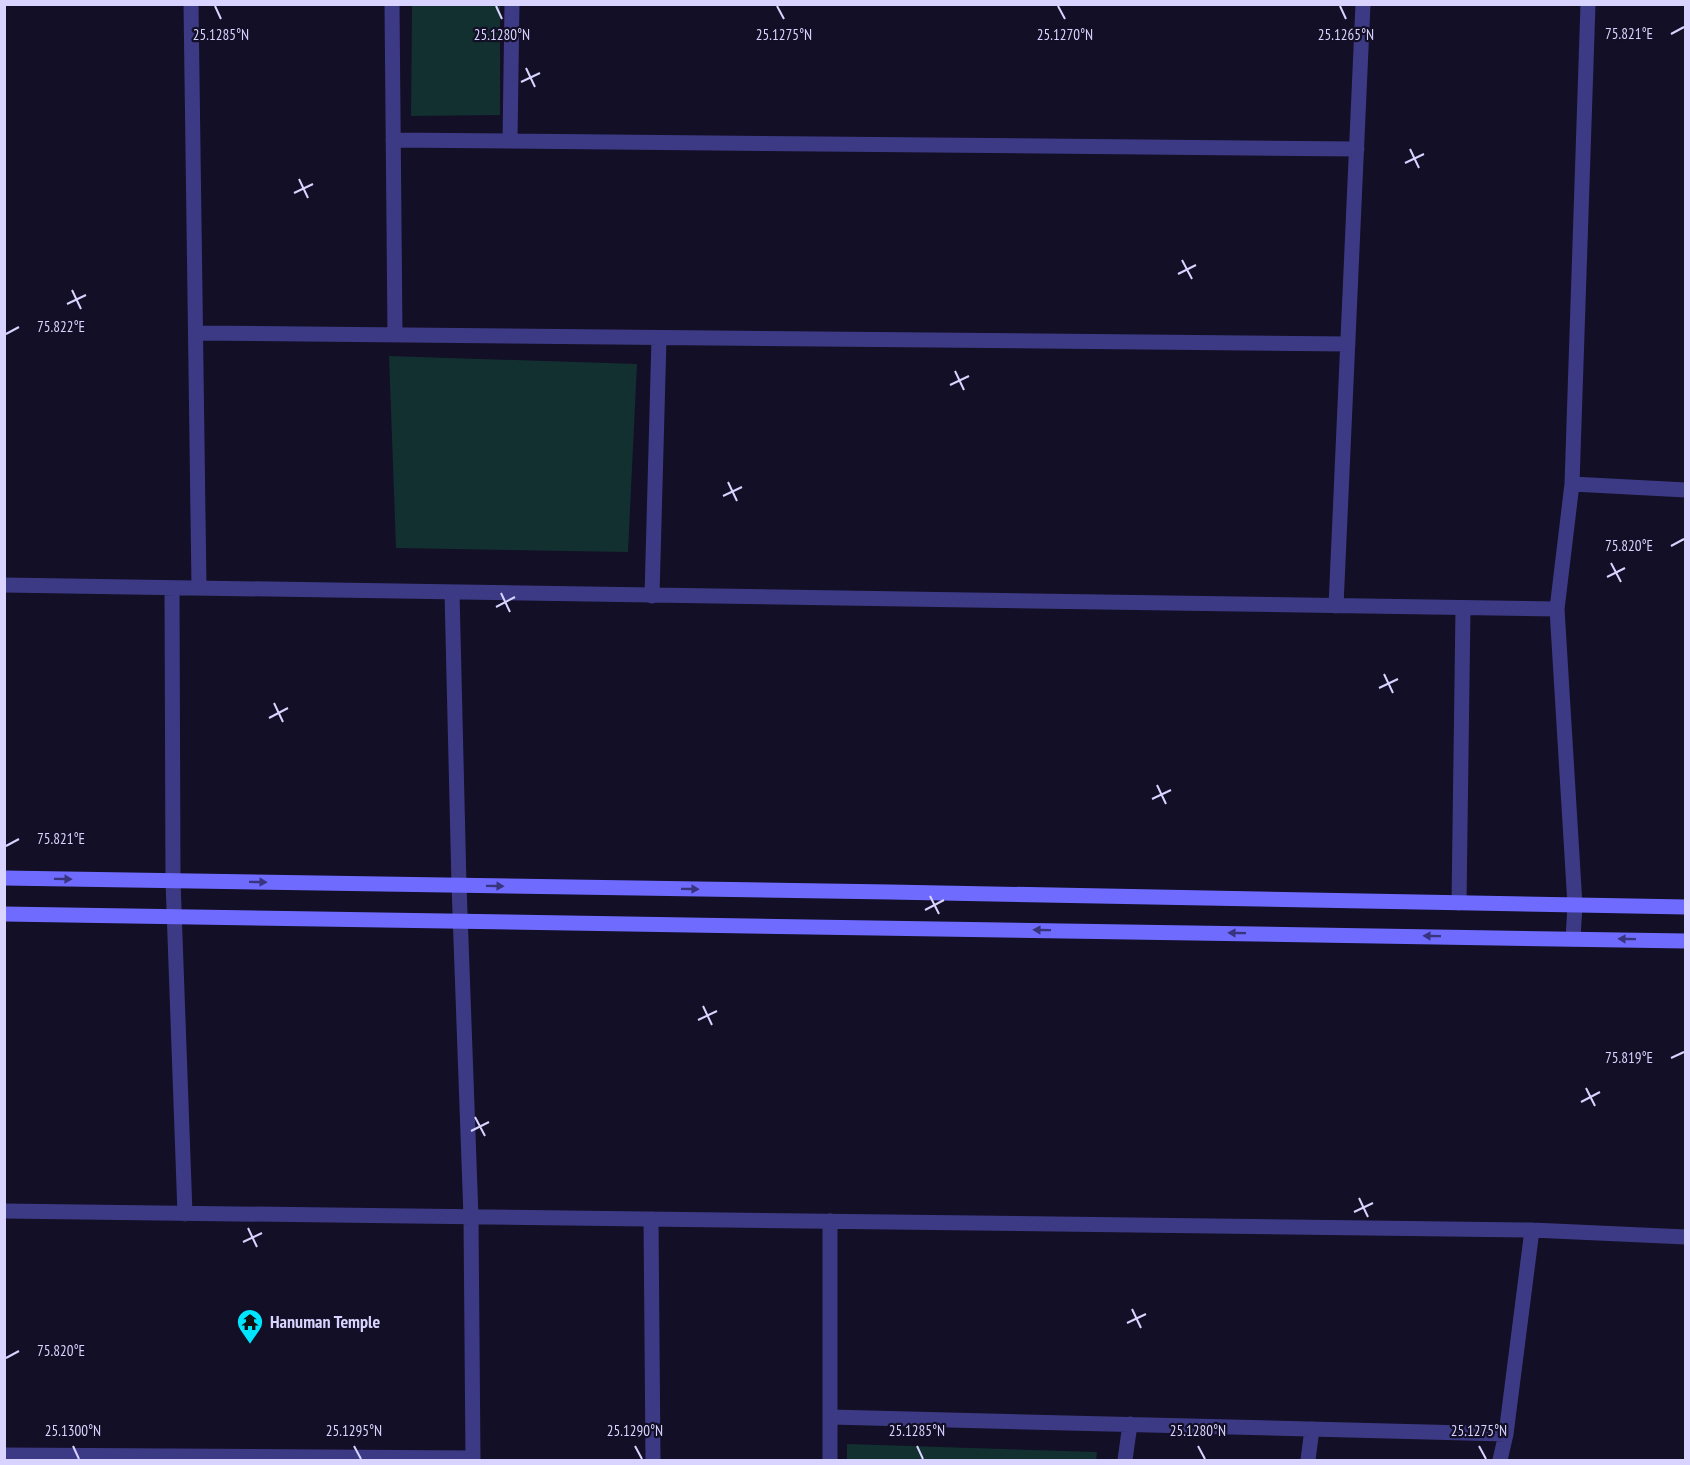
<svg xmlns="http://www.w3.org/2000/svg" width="1690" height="1465" font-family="'PT Sans Narrow',sans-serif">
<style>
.green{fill:#12302f}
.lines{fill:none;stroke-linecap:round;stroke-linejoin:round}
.street{stroke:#3d3a85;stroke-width:15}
.secondary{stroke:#6f6bff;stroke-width:15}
.oneway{fill:#38347d}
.ticks{fill:none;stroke:#d9d4ff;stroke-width:2}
.labels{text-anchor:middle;stroke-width:4.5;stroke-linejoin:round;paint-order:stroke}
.poi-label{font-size:18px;font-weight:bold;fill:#d9d4ff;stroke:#130f26;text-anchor:start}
.ticks-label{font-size:15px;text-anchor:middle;fill:#d9d4ff;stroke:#130f26;stroke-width:4.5;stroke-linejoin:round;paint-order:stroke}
</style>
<rect width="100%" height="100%" fill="#130f26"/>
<path class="green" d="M 412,5 L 500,5 L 500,115 L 411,116 Z
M 389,356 L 637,364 L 628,552 L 396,548 Z
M 847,1444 L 1097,1452 L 1096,1460 L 847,1460 Z"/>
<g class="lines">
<path class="street" d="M 191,4 L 199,588
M 392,4 L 395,335
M 393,140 L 1357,149
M 510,141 L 512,4
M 196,333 L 1348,344
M 1572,484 L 1686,490
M 4,585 L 1557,609
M 172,588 L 173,881 L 185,1214
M 452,592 L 459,885 L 471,1217 L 473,1460
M 652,596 L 659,338
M 1336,606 L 1363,4
M 1459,903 L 1463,608
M 1573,939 L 1575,905 L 1557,609 L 1572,484 L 1588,4
M 4,1211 L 1532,1230 L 1686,1237
M 651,1219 L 653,1460
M 830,1221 L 830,1460
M 830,1417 L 1506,1434
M 4,1455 L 473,1458
M 1125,1460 L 1130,1424
M 1308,1460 L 1312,1429
M 1500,1460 L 1506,1434 L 1532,1230"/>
<path class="secondary" d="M 4,878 L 890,892 L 1686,907
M 4,914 L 1686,941"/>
</g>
<defs><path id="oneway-solid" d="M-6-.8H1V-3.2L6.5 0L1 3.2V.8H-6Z" transform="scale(1.5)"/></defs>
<g class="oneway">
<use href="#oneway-solid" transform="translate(63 879) rotate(1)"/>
<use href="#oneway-solid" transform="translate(258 882) rotate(1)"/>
<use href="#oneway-solid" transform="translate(495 886) rotate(1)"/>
<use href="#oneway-solid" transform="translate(690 889) rotate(1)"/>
<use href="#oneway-solid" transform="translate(1042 930) rotate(-179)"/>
<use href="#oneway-solid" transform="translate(1237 933) rotate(-179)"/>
<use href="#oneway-solid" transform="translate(1432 936) rotate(-179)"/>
<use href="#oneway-solid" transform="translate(1627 939) rotate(-179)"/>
</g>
<path class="ticks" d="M 215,6 L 221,19M 496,6 L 502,19M 777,6 L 784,19M 1058,6 L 1065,19M 1340,6 L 1346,19M 1671,34 L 1684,27M 526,68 L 535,87M 521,82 L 540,73M 1410,149 L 1419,168M 1405,163 L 1424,154M 299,179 L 308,198M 294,193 L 313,184M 1182,260 L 1192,279M 1178,274 L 1196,265M 72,290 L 81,309M 67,304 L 86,295M 6,334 L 19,327M 955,371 L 964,390M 950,385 L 969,376M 728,482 L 737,501M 723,496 L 742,487M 1671,546 L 1684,539M 1611,563 L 1621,582M 1607,577 L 1625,568M 501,593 L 510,612M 496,607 L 515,597M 1384,674 L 1393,693M 1379,688 L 1398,679M 274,703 L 283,722M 269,718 L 288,708M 1157,785 L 1166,804M 1152,799 L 1171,790M 6,846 L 19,839M 930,896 L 939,914M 925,910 L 944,900M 703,1006 L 712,1025M 698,1020 L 717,1011M 1671,1058 L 1684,1052M 1586,1088 L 1595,1106M 1581,1102 L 1600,1092M 475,1117 L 485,1136M 471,1131 L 489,1122M 1359,1198 L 1368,1217M 1354,1212 L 1373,1203M 248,1228 L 257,1247M 243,1242 L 262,1233M 1132,1309 L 1141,1328M 1127,1323 L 1146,1314M 6,1358 L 19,1351M 73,1446 L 79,1459M 354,1446 L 361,1459M 635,1446 L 642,1459M 917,1446 L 923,1459M 1198,1446 L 1205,1459M 1479,1446 L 1486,1459"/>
<defs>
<g id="temple-pin" transform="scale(1.35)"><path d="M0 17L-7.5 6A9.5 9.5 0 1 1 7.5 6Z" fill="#00e5ff" stroke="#130f26"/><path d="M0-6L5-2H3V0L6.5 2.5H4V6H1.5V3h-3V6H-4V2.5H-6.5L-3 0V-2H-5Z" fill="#111"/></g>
</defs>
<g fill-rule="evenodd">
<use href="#temple-pin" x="250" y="1322"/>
</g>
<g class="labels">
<g class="poi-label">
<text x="270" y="1328">Hanuman Temple</text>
</g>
</g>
<g class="ticks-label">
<text x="1629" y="39">75.821°E</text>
<text x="221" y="40">25.1285°N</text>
<text x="502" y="40">25.1280°N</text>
<text x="784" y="40">25.1275°N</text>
<text x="1065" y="40">25.1270°N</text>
<text x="1346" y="40">25.1265°N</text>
<text x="61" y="332">75.822°E</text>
<text x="1629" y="551">75.820°E</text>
<text x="61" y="844">75.821°E</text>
<text x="1629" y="1063">75.819°E</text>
<text x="61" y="1356">75.820°E</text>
<text x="73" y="1436">25.1300°N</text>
<text x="354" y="1436">25.1295°N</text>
<text x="635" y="1436">25.1290°N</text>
<text x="917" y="1436">25.1285°N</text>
<text x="1198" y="1436">25.1280°N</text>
<text x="1479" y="1436">25.1275°N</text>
</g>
<rect width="1690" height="1465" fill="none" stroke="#d9d4ff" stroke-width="12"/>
</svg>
